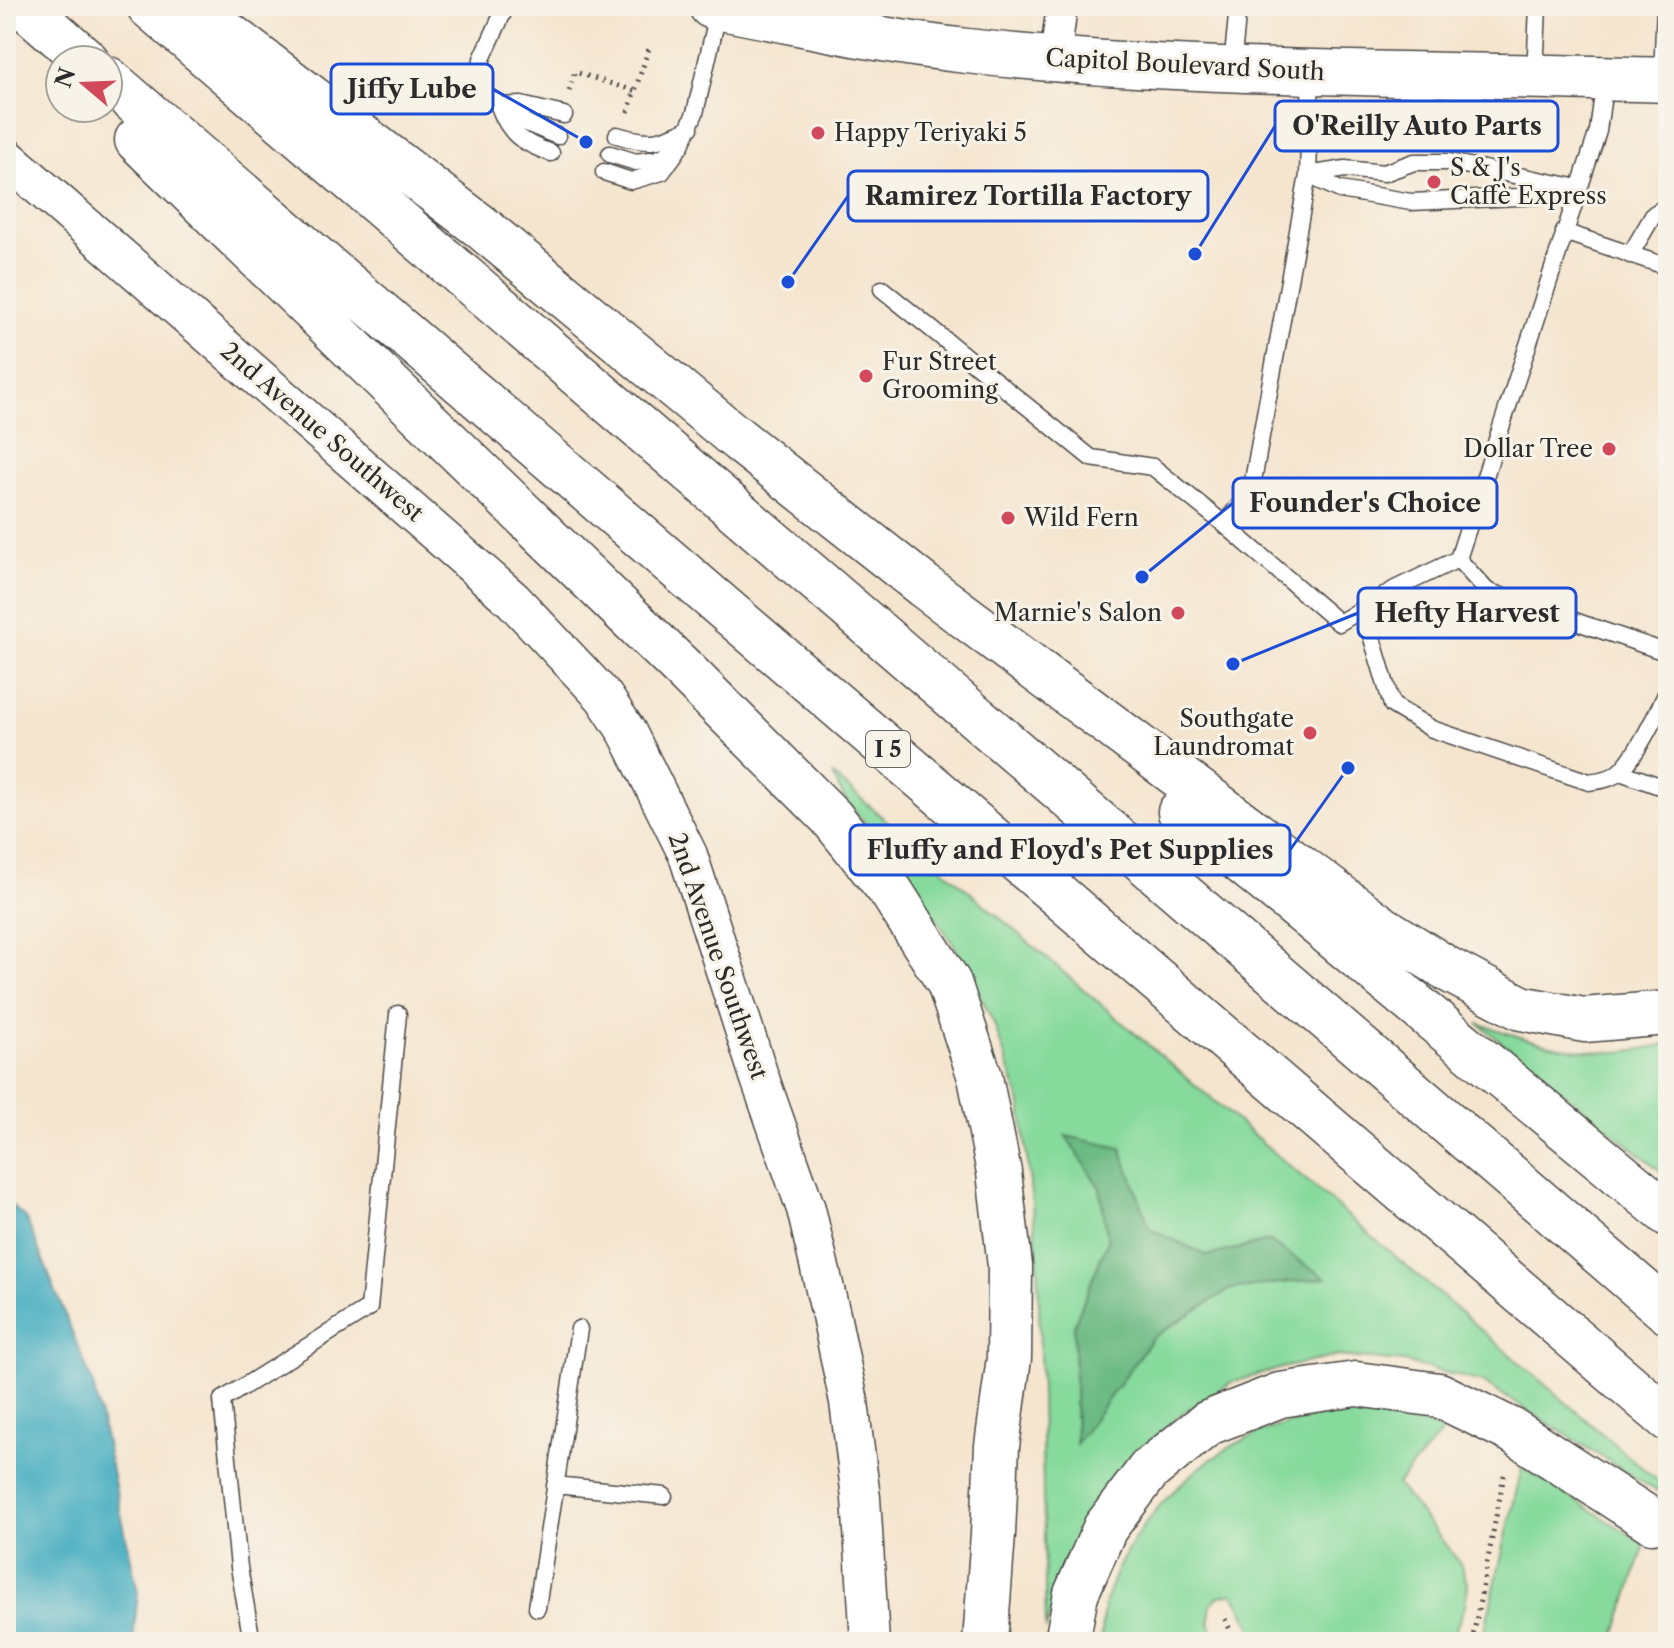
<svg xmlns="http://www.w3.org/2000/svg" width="1674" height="1648" font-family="'Libre Caslon Text',serif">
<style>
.green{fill:#86da9c;stroke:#588264;stroke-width:2;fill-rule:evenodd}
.forest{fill:#6cba84;stroke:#4c7258;stroke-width:2}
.water{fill:#40abc0;stroke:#366b76;stroke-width:2}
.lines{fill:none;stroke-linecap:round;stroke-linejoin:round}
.service-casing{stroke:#494744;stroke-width:19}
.minor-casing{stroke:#494744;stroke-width:33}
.tertiary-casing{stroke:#494744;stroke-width:41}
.secondary-casing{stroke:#494744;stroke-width:47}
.motorway-casing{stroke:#494744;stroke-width:47}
.path{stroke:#494744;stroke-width:5;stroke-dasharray:2 6;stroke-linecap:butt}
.service{stroke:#fff;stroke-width:16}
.minor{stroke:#fff;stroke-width:30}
.tertiary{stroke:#fff;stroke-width:38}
.secondary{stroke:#fff;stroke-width:44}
.motorway{stroke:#fff;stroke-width:44}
.poi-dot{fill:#d1495b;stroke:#f7f3e8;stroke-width:3}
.labels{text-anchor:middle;stroke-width:6;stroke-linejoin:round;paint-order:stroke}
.shield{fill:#f7f3e8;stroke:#686764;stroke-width:2}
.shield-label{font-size:22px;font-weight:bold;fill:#2b2b2b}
.street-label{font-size:24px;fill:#2b2b2b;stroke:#f7f3e8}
.poi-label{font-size:24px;fill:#2b2b2b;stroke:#f7f3e8;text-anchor:start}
.leader{fill:none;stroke:#1d4ed8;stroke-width:3}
.callout-dot{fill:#1d4ed8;stroke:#f7f3e8;stroke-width:3}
.callout{fill:#f7f3e8;stroke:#1d4ed8;stroke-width:3}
.callout-label{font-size:26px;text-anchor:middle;font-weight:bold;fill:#2b2b2b}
</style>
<rect width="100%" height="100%" fill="#f7f3e8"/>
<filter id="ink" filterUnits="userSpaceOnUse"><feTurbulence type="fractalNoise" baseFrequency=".0125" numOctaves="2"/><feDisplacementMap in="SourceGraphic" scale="16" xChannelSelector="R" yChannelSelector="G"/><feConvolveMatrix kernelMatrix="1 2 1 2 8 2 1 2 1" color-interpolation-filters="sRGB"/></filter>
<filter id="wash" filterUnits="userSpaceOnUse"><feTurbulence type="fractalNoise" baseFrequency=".006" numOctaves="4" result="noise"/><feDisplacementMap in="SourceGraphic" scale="32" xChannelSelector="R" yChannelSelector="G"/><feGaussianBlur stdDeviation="1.8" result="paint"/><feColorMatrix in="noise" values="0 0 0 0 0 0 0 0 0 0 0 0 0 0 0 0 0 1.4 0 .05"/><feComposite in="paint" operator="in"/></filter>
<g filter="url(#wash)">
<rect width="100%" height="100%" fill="#f5e5cf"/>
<path class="green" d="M 832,774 L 1661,1484 L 1658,1492 L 1482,1382 L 1404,1362 L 1338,1356 L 1286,1367 L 1232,1382 L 1181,1414 L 1125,1464 L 1089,1518 L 1063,1565 L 1046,1630 L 1038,1258 L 1021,1104 L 993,1021 L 954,945 L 899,864 L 844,798 ZM 1067,1137 L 1121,1148 L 1150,1229 L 1208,1256 L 1268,1241 L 1324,1277 L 1230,1289 L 1152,1338 L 1076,1442 L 1074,1325 L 1108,1240 L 1100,1188 Z
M 1478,1023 C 1522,1039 1565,1052 1612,1052 C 1631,1052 1650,1047 1668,1044 L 1668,1177 Z
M 1341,1412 L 1379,1412 L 1444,1430 L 1397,1484 L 1460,1563 L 1468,1586 L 1465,1605 L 1451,1642 L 1259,1642 L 1241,1606 L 1232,1593 L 1218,1597 L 1210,1605 L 1210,1625 L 1217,1642 L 1100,1642 C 1102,1628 1102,1613 1106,1600 C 1128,1526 1193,1459 1264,1431 C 1289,1422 1316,1417 1341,1412 Z
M 1522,1467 L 1645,1544 L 1613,1642 L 1482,1642 Z"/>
<path class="forest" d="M 1066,1136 L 1121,1148 L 1150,1229 L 1208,1256 L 1268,1241 L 1326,1278 L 1230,1289 L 1152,1338 L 1076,1444 L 1074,1325 L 1108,1240 L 1100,1188 Z"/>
<path class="water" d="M 6,1201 L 26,1218 L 93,1384 L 138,1592 L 133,1642 L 6,1642 Z"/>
</g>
<g filter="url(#ink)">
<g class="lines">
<g class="service-casing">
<path id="service" d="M 506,6 L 482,59 L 480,77 L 485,95 L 524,122 L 557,136
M 1232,67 L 1238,6
M 1311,72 L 1308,175 L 1251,492 L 1224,524 L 1339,623 L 1395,589 L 1458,559 L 1598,131 L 1605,80
M 1535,76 L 1538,6
M 1662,76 L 1665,6
M 617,135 C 651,145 657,143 690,128
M 551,153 C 523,143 509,135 499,106 L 521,105 L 564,115
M 610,154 L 636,162 L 658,159 L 680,147 L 695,113 L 719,9
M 604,172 L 631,181 L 662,172 L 677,151
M 1308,175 L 1345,169 L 1384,173 L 1414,162 L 1449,162 L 1579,188
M 1308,175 L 1340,190 L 1411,202 L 1539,196 L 1569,190
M 1564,232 L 1668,267
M 1630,255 L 1654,214 L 1668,206
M 882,289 L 1091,458 L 1153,467 L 1224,524
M 1458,559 L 1487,591 L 1668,653
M 1363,608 L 1392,705 L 1432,729 L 1589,782 C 1600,780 1610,780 1619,772 C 1635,759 1659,710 1668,690
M 1620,772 L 1668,789
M 555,1485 L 664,1496
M 537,1608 L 579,1329
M 252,1642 L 239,1567 L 222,1400 L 369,1308 L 398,1014"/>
</g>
<g class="minor-casing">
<path id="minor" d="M 1055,59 L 1062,6"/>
</g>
<g class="tertiary-casing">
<path id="tertiary" d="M 6,157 L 513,600 L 604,697 L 627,732 L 688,855 L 759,1076 L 806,1209 L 831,1315 L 849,1402 L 861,1498 L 870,1642"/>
</g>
<g class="secondary-casing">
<path id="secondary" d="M 711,6 C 797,22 881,42 967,51 C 1200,77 1435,72 1668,80"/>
</g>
<g class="motorway-casing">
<path id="motorway" d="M 24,6 L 86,60
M 149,6 L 1668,1312
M 191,6 L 480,226 L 739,440 L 924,586 L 1381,927 L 1449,970 L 1521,1008 L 1584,1020 L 1668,1013
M 108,79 L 1668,1419
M 137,140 L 683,669 L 831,817 L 892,893 L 949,983 L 980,1077 L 999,1172 L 1010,1266 L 1009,1358 L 997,1446 L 993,1534 L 985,1642
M 1180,812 L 1307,915 L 1668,1214
M 1067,1642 L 1076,1594 L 1105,1528 L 1149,1470 L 1208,1423 L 1280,1395 L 1356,1384 L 1439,1395 L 1513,1431 L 1652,1521"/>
</g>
<path class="path" d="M 569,91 L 575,72 L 634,91
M 628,112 L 649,48
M 1225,1619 L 1236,1642
M 1472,1642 L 1505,1470"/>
<use href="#service" class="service"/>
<use href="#minor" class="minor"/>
<use href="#tertiary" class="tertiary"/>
<use href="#secondary" class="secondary"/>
<use href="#motorway" class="motorway"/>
</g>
</g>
<g class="poi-dot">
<circle cx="818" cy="133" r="8"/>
<circle cx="1434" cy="182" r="8"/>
<circle cx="866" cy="376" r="8"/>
<circle cx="1609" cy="449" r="8"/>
<circle cx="1008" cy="518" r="8"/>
<circle cx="1178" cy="613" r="8"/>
<circle cx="1310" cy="733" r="8"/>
</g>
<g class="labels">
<rect class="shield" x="866" y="731" width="44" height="36" rx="6"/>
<g class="shield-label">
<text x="888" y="757">I 5</text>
</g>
<g class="street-label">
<text transform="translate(1185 65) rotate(3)" y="8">Capitol Boulevard South</text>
<text transform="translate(322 432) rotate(41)" y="8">2nd Avenue Southwest</text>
<text transform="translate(718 956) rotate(71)" y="8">2nd Avenue Southwest</text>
</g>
<g class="poi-label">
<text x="834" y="141">Happy Teriyaki 5</text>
<text x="1450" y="176">S &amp; J's<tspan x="1450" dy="28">Caffè Express</tspan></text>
<text x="882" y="370">Fur Street<tspan x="882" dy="28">Grooming</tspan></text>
<text x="1593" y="457" text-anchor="end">Dollar Tree</text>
<text x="1024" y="526">Wild Fern</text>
<text x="1162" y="621" text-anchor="end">Marnie's Salon</text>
<text x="1294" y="727" text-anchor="end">Southgate<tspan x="1294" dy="28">Laundromat</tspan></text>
</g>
</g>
<path class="leader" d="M586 142L493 89M1195 254L1275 126M788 282L848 196M1142 577L1233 503M1233 664L1358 613M1348 768L1290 850"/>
<g class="callout-dot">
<circle cx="586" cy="142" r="8"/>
<circle cx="1195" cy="254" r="8"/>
<circle cx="788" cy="282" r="8"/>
<circle cx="1142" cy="577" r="8"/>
<circle cx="1233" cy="664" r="8"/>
<circle cx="1348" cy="768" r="8"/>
</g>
<g class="callout">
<rect x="331" y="64" width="162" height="50" rx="8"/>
<rect x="1275" y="101" width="283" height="50" rx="8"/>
<rect x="848" y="171" width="360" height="50" rx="8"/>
<rect x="1233" y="478" width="264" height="50" rx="8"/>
<rect x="1358" y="588" width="218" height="50" rx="8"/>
<rect x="850" y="825" width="440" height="50" rx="8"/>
</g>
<g class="callout-label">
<text x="412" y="98">Jiffy Lube</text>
<text x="1417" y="135">O'Reilly Auto Parts</text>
<text x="1028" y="205">Ramirez Tortilla Factory</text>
<text x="1365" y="512">Founder's Choice</text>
<text x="1467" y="622">Hefty Harvest</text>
<text x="1070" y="859">Fluffy and Floyd's Pet Supplies</text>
</g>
<rect width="1674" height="1648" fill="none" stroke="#f7f3e8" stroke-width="32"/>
<g transform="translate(84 84) rotate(289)"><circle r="38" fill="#f7f3e8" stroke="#a5a39c" stroke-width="2"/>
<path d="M0-6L14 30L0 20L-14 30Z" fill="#d1495b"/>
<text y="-12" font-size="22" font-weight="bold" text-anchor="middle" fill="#2b2b2b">N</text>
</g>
</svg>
